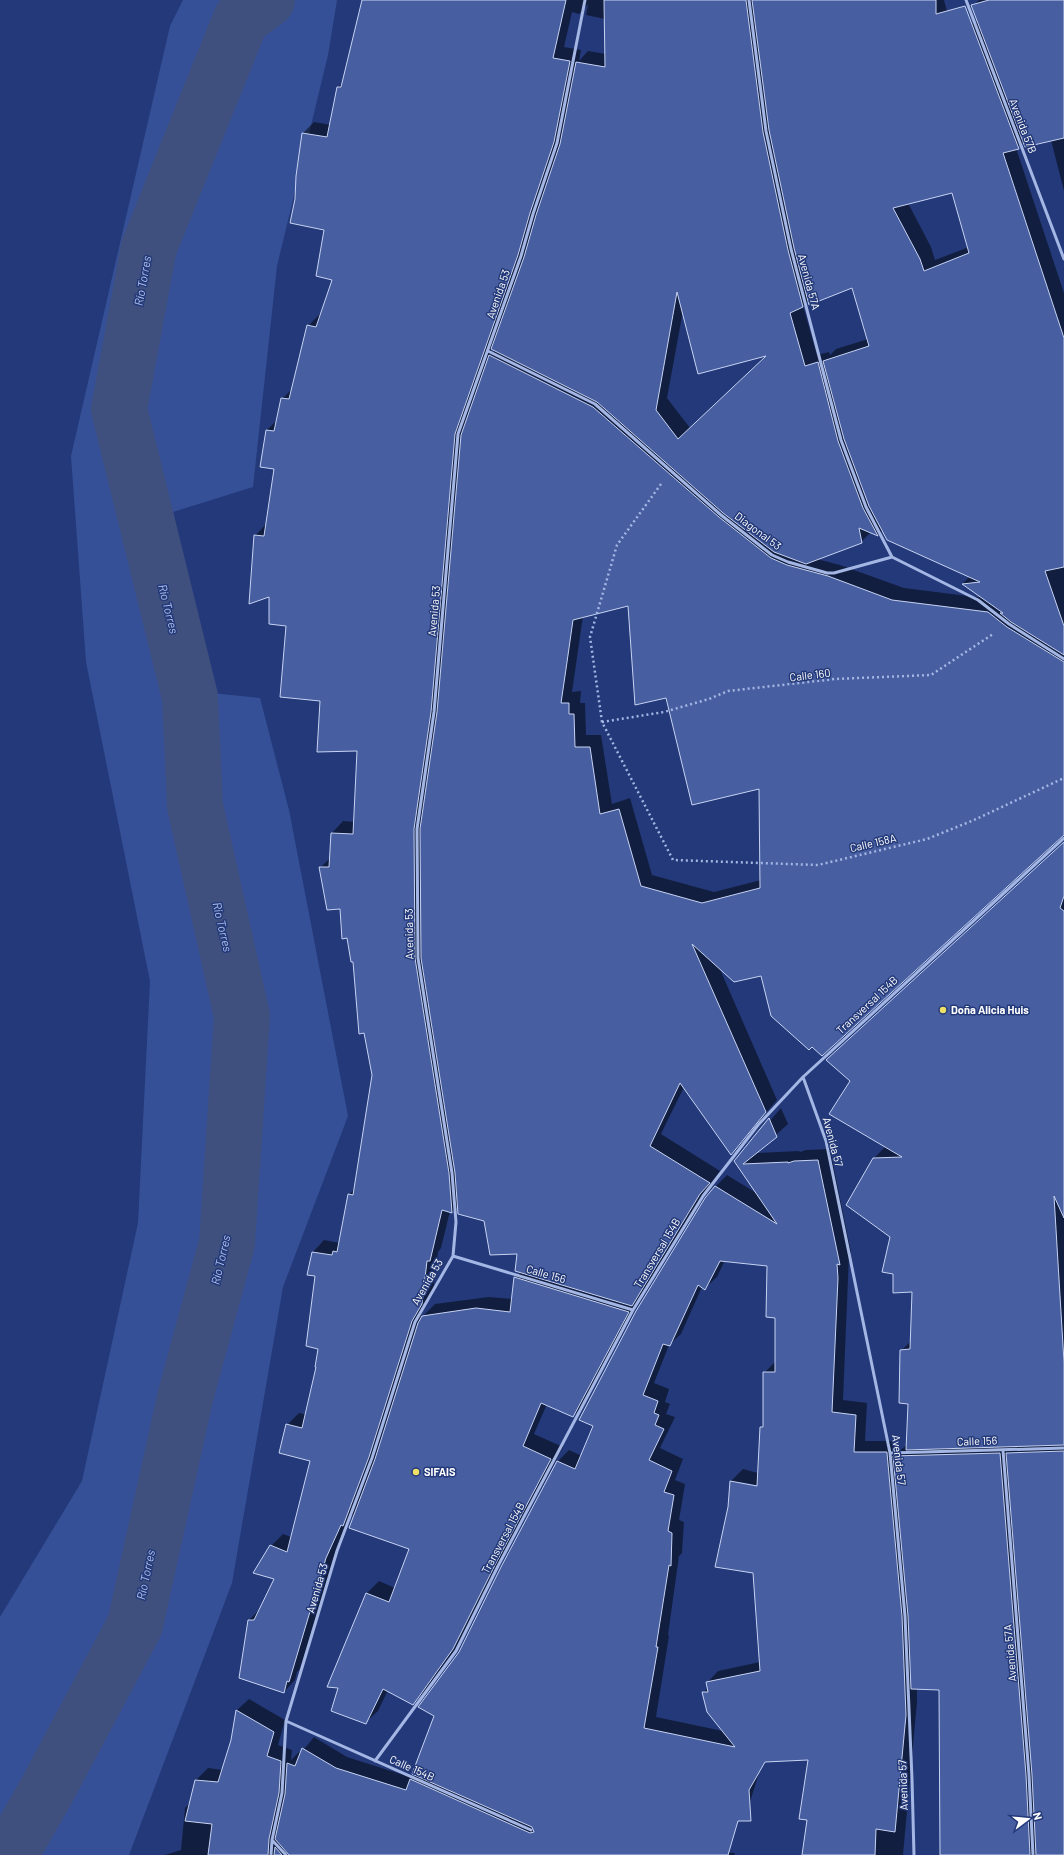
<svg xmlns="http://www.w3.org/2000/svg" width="1064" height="1855" font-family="Barlow,sans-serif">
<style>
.green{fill:#365097}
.shadow{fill:#0007;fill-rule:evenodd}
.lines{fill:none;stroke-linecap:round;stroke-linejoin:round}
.river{stroke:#3f507f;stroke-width:56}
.building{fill:#475fa0;stroke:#c7d3f3;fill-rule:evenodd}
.path{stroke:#a4b6e4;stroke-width:2.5;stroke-dasharray:2 3;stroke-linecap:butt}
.lane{stroke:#a4b6e4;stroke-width:3}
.poi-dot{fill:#efe168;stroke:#233979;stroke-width:1.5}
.labels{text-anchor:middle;stroke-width:3;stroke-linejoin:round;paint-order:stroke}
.street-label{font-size:11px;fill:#fff;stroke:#233979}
.poi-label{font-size:11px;font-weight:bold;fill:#fff;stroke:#233979;text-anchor:start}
.water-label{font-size:12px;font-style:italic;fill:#afc0ec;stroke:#233979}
</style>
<rect width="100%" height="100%" fill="#233979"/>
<path class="green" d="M 183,0 L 337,0 L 328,55 L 277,266 L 253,487 L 173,512 L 211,693 L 260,698 L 289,810 L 348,1116 L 283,1287 L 232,1583 L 129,1855 L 0,1855 L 0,1617 L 82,1481 L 138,1223 L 150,981 L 86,662 L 71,456 L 170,26 Z"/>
<path class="shadow" d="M 363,0 L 944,0 L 952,29 L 979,22 L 974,5 L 979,0 L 1064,0 L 1064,191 L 1051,140 L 1024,142 L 1016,148 L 1064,293 L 1064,835 L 762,974 L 719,967 L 777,1100 L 731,1154 L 684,1087 L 661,1134 L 720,1171 L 712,1182 L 643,1294 L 638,1299 L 640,1300 L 585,1404 L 573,1416 L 547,1404 L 534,1434 L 563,1447 L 507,1551 L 465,1636 L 425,1691 L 413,1703 L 388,1690 L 378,1711 L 365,1723 L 367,1593 L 379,1581 L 395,1588 L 410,1548 L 356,1512 L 351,1517 L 337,1546 L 300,1669 L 297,1672 L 295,1680 L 284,1692 L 249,1620 L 260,1609 L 275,1578 L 271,1546 L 283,1534 L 291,1537 L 311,1461 L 287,1425 L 299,1413 L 307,1415 L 318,1366 L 319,1348 L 316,1276 L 308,1274 L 313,1252 L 324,1240 L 340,1243 L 349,1195 L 355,1188 L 373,1075 L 354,961 L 341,908 L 327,909 L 321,867 L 331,857 L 332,833 L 343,821 L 355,822 L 358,750 L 321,700 L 287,625 L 270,596 L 255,536 L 266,524 L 275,468 L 261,466 L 267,430 L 277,420 L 282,399 L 292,389 L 308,326 L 320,314 L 321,314 L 333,280 L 325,229 L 296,199 L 303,133 L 314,122 L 331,125 L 338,87 L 343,82 ZM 588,4 L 586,15 L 605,19 L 606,54 L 588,51 L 579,61 L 581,50 L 564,47 L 572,12 L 579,14 ZM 953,191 L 969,247 L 935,260 L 931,247 L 908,203 ZM 853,286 L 868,339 L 836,349 L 830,355 L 829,352 L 817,355 L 803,306 L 809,300 ZM 683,311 L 768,354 L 690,428 L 667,398 ZM 492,349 L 495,350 L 489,356 ZM 883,530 L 970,576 L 963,583 L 984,598 L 904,588 L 840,565 L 817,559 L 861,542 L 871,532 L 878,535 ZM 629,605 L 667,696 L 760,788 L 761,880 L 714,892 L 652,875 L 630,798 L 612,804 L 601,735 L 586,735 L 585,703 L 580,703 L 581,691 L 572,692 L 583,616 ZM 459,1205 L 485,1220 L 518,1253 L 521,1272 L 515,1278 L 512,1299 L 489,1297 L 435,1304 L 420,1319 L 423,1308 L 433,1292 L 438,1252 L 441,1248 L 450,1211 L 452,1212 Z
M 1064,842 L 1064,1855 L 941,1855 L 940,1689 L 917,1688 L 917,1702 L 903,1855 L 804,1855 L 808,1819 L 809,1759 L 766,1751 L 748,1808 L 605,1841 L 735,1853 L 734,1855 L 165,1855 L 181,1850 L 185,1808 L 191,1802 L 196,1780 L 208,1768 L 223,1770 L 232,1740 L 237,1710 L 249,1699 L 285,1720 L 278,1745 L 292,1750 L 291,1760 L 299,1752 L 301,1753 L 314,1737 L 347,1757 L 413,1778 L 416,1775 L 459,1653 L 557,1462 L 569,1450 L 582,1456 L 715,1187 L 727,1175 L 758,1194 L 735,1161 L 781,1108 L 788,1124 L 756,1153 L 799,1151 L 800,1152 L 806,1150 L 830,1149 L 851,1252 L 849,1255 L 843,1400 L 867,1403 L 865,1441 L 898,1441 L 899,1451 L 907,1445 L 909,1403 L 901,1351 L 912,1340 L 913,1291 L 891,1236 L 873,1159 L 886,1146 ZM 725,1260 L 768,1265 L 776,1317 L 776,1361 L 764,1373 L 764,1424 L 761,1428 L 758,1473 L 743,1469 L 731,1481 L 729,1507 L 754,1572 L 760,1662 L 718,1671 L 707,1683 L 708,1688 L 703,1693 L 723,1731 L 656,1717 L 669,1636 L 668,1635 L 679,1556 L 682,1553 L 684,1522 L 679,1520 L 685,1484 L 675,1480 L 683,1459 L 660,1448 L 675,1417 L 666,1414 L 670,1404 L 665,1402 L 669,1389 L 654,1383 L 669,1345 L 681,1334 L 702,1287 L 705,1288 L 717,1277 ZM 740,1482 L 762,1486 L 762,1488 L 740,1484 Z"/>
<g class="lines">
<path class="river" d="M 10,1855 L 47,1790 L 135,1625 L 185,1398 L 227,1243 L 242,1016 L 195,806 L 190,697 L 119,409 L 149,247 L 241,19 L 267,0"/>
</g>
<path class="building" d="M 362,0 L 566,0 L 553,58 L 570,61 L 554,142 L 530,213 L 518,255 L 455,434 L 431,712 L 414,829 L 415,958 L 449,1173 L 452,1213 L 442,1210 L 430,1261 L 427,1261 L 422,1304 L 412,1321 L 369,1457 L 343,1526 L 341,1525 L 326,1558 L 289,1682 L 287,1681 L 284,1693 L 239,1678 L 248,1620 L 254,1620 L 274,1579 L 253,1573 L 270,1545 L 287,1552 L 310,1461 L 279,1453 L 286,1424 L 302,1428 L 316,1367 L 315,1367 L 318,1349 L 306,1346 L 315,1276 L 307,1275 L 312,1252 L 332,1255 L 333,1251 L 337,1252 L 348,1194 L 353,1195 L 372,1075 L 364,1033 L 359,1034 L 353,962 L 351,962 L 347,938 L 342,939 L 340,909 L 327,910 L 319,867 L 329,867 L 331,833 L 353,834 L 357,751 L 317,752 L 320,701 L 280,697 L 286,626 L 269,624 L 269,597 L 249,604 L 254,535 L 264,536 L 274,469 L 260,467 L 266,430 L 274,431 L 281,398 L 289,399 L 307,325 L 316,327 L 332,280 L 316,276 L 324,230 L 290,223 L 295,199 L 296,176 L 302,133 L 327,137 L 337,87 L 341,87 Z
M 604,0 L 746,0 L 763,132 L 788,250 L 803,307 L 790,313 L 805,366 L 818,362 L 838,441 L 863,508 L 878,536 L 859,528 L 862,543 L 806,564 L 774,552 L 723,513 L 597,402 L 491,349 L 524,257 L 536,215 L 560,144 L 576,62 L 605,67 ZM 677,292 L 698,374 L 766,356 L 678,439 L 656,410 Z
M 752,0 L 936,0 L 936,14 L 965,6 L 1019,149 L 1003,153 L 1064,338 L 1064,567 L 1045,571 L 1064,626 L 1064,655 L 1011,622 L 1000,613 L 1003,613 L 962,584 L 980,582 L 887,540 L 869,506 L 844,439 L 823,361 L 869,346 L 852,288 L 809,305 L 794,248 L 769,130 ZM 952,193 L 969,253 L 924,271 L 920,259 L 893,208 Z
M 989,0 L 1064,0 L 1064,138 L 1025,147 L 971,5 Z
M 489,355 L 593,407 L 719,517 L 771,558 L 787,565 L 828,576 L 892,600 L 988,612 L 1007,627 L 1064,662 L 1064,835 L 822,1056 L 812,1047 L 809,1050 L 771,1016 L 761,976 L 734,982 L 692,944 L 766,1112 L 731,1155 L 680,1083 L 650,1146 L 710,1183 L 700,1194 L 632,1306 L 515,1271 L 517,1254 L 490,1255 L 484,1221 L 458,1214 L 455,1173 L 421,958 L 420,829 L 437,712 L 461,435 ZM 628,606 L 635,705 L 666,698 L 692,805 L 759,789 L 760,888 L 702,903 L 641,886 L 619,809 L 600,814 L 590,747 L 575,747 L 574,714 L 569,714 L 569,703 L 561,703 L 566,669 L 573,620 Z
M 1064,842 L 1064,896 L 1060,908 L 1064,911 L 1064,1218 L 1054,1196 L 1064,1362 L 1064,1445 L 906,1450 L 908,1404 L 899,1403 L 900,1350 L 910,1349 L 912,1292 L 893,1293 L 893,1274 L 882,1272 L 890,1237 L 846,1205 L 873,1158 L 902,1157 L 829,1114 L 850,1081 L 826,1060 Z
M 769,1118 L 777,1137 L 743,1164 L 788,1162 L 788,1163 L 794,1161 L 818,1160 L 840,1265 L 837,1264 L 838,1278 L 832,1412 L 856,1415 L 854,1452 L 887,1452 L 887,1453 L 902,1616 L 906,1715 L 895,1832 L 876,1829 L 875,1855 L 802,1855 L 807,1820 L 799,1819 L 808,1760 L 765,1762 L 749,1790 L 751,1821 L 738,1821 L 728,1855 L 289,1855 L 275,1839 L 285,1794 L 287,1763 L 295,1766 L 302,1748 L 336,1768 L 406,1790 L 410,1779 L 530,1833 L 534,1832 L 532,1827 L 412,1774 L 434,1716 L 418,1707 L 459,1652 L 501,1567 L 557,1461 L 575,1469 L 593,1426 L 579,1420 L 636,1311 L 705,1198 L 715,1186 L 777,1224 L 734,1161 ZM 720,1261 L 767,1266 L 766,1317 L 775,1318 L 775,1372 L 763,1372 L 763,1427 L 760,1427 L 757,1486 L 730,1481 L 728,1507 L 715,1567 L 753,1573 L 760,1671 L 706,1682 L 708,1692 L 702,1692 L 707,1712 L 735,1747 L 644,1728 L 658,1647 L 656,1647 L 669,1565 L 671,1566 L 672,1533 L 668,1531 L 674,1495 L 664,1492 L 672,1471 L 649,1460 L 664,1429 L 655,1425 L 659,1415 L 654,1413 L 658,1401 L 643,1395 L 663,1344 L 670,1346 L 698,1285 L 705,1290 Z
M 514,1277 L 629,1312 L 573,1417 L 541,1403 L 523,1446 L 551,1459 L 495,1565 L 453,1649 L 413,1705 L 383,1689 L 366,1724 L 331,1711 L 338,1688 L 327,1687 L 366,1593 L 389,1602 L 409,1549 L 349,1528 L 375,1459 L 418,1323 L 422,1316 L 476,1308 L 510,1312 Z
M 1064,1451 L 1064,1855 L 1036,1855 L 1032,1775 L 1006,1453 Z
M 1000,1453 L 1026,1775 L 1030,1855 L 940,1855 L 939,1690 L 911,1689 L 908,1616 L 893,1456 Z
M 236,1710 L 274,1732 L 267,1756 L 281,1761 L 279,1793 L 269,1839 L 268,1855 L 208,1855 L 212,1824 L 185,1821 L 195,1780 L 218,1782 L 231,1740 Z
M 275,1847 L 282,1855 L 274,1855 Z"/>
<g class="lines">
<path class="path" d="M 661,484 L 617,545 L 590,637 L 602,722 L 673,860 L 818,865 L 927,839 L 974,820 L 1064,778
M 602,722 L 664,712 L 709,699 L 728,691 L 835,679 L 931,675 L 993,634"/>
<path class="lane" d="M 749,0 L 766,131 L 791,249 L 841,440 L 866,507 L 892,557
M 966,0 L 1064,259
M 488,351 L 595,404 L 721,515 L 772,555 L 788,562 L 827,573 L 834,573 L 892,557 L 978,600 L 1009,624 L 1064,659
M 803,1077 L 826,1141 L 890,1453 L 905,1616 L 912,1779 L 914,1855
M 453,1256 L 633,1310
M 1003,1450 L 1029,1775 L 1033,1855
M 890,1453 L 1064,1448
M 286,1721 L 531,1830
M 375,1761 L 456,1651 L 498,1566 L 633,1310 L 703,1196 L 758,1125 L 803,1077 L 1064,838
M 272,1840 L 286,1855
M 271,1855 L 272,1840 L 282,1793 L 286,1721 L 337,1551 L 372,1458 L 415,1322 L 453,1256 L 456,1222 L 452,1173 L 418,958 L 417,829 L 434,712 L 458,434 L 521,256 L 533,214 L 557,143 L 585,0"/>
</g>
<g class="poi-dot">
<circle cx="943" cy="1010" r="4"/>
<circle cx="416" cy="1472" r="4"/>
</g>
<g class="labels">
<g class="street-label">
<text transform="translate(1023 126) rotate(69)" y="4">Avenida 57B</text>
<text transform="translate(809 282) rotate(75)" y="4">Avenida 57A</text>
<text transform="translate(498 294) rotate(-71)" y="4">Avenida 53</text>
<text transform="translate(758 531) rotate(37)" y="4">Diagonal 53</text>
<text transform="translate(434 611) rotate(-85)" y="4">Avenida 53</text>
<text transform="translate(810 675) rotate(-7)" y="4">Calle 160</text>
<text transform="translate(873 843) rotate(-13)" y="4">Calle 158A</text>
<text transform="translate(409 934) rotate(-91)" y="4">Avenida 53</text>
<text transform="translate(867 1005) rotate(-43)" y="4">Transversal 154B</text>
<text transform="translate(833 1142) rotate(75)" y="4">Avenida 57</text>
<text transform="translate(657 1253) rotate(-59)" y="4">Transversal 154B</text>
<text transform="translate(546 1274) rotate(16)" y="4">Calle 156</text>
<text transform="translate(427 1282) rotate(-60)" y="4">Avenida 53</text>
<text transform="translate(977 1441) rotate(-2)" y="4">Calle 156</text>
<text transform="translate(899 1460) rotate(83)" y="4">Avenida 57</text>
<text transform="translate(503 1538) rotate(-62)" y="4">Transversal 154B</text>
<text transform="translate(317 1588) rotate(-74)" y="4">Avenida 53</text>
<text transform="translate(1010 1653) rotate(-95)" y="4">Avenida 57A</text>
<text transform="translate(412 1768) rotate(24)" y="4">Calle 154B</text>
<text transform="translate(903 1785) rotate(-92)" y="4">Avenida 57</text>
</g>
<g class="poi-label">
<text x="951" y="1014">Doña Alicia Huis</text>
<text x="424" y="1476">SIFAIS</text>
</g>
<g class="water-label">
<text transform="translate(143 281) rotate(-80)" y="4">Río Torres</text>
<text transform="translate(168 609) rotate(76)" y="4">Río Torres</text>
<text transform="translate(222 927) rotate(77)" y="4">Río Torres</text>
<text transform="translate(221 1260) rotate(-77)" y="4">Río Torres</text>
<text transform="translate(146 1575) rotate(-78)" y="4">Río Torres</text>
</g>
</g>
<g transform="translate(1028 1819) rotate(74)" stroke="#233979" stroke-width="3" paint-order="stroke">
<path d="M0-3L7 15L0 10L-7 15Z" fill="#ffffff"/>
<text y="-6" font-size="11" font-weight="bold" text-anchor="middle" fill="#ffffff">N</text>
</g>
</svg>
